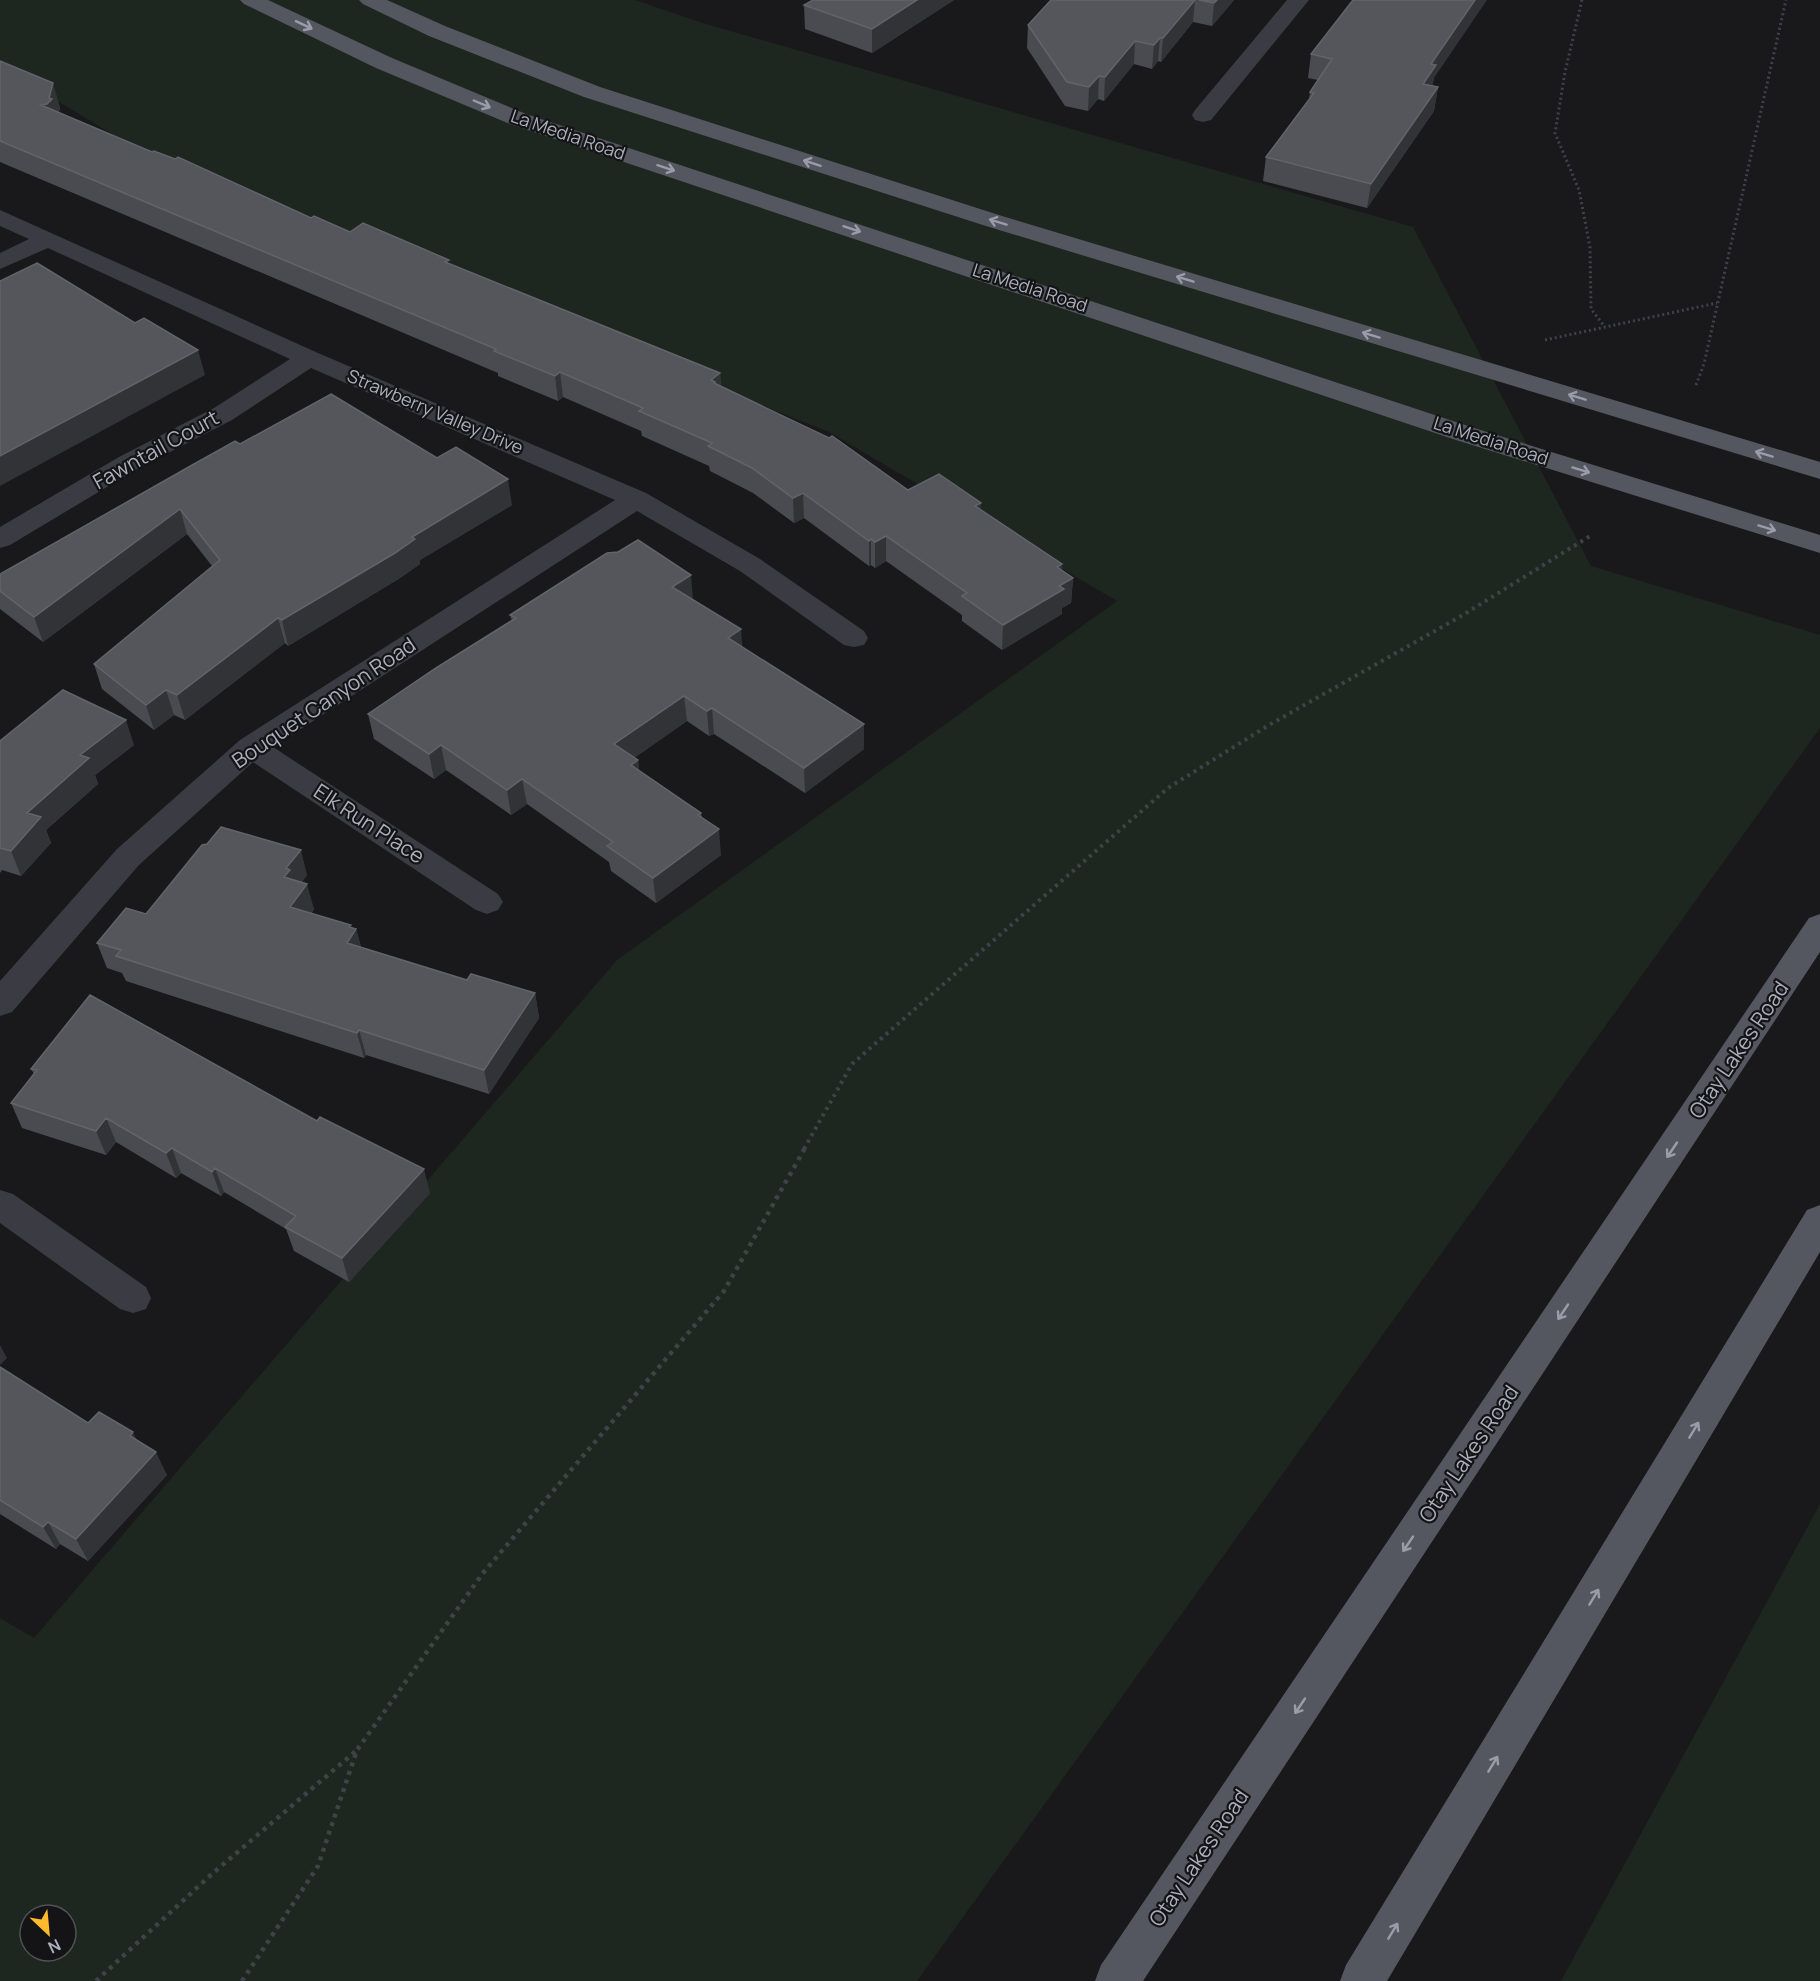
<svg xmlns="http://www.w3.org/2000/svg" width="1820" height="1981" font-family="Manrope,sans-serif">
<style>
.green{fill:#1e271f;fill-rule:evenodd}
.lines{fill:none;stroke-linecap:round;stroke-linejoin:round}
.path-far2{stroke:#3f4248;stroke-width:3;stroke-dasharray:2 3;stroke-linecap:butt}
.path-far1{stroke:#3f4248;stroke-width:4;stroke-dasharray:3 4.5;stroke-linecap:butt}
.path{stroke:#3f4248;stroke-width:4.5;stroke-dasharray:4 5;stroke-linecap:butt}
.minor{fill:#3b3c43;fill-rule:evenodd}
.major{fill:#555760;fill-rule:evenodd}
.wall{fill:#4a4b50}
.shaded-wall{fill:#323336}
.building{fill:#55565c;stroke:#62646b;stroke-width:1.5}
.oneway{stroke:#999daa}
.labels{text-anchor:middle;stroke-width:4.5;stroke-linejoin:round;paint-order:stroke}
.far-street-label{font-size:18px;fill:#aaafbc;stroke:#141416}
.street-label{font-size:21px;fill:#aaafbc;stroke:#141416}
</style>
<rect width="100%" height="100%" fill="#19191b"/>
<path class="green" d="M 0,0 L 635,0 L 699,22 L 1413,227 L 1591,566 L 1820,635 L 1820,728 L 917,1981 L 0,1981 L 0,1618 L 34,1638 L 617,960 L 1117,601 L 829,432 L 181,176 L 0,66 ZM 30,1915 L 66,1915 L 66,1951 L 30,1951 Z
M 1820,1504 L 1820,1981 L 1561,1981 Z"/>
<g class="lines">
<path class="path-far2" d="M 1582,0 L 1565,72 L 1555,133 L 1579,190 L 1590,247 L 1591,309 L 1605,327
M 1545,340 L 1717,303
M 1696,385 L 1704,364 L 1786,0"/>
<path class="path-far1" d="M 804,1149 L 852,1064 L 1168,788 L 1269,725 L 1463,615 L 1590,536"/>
<path class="path" d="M 96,1981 L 213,1873 L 356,1751
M 242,1981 L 318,1866 L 357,1750 L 483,1573 L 724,1291 L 805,1148"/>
<path class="minor" d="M 1287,0 L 1309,0 L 1211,120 L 1203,122 L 1195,120 L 1192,115 L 1195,110 Z
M 0,210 L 318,353 L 646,493 L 760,559 L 864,631 L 868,638 L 864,645 L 854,647 L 844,645 L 740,571 L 637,511 L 273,747 L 498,894 L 503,902 L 498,910 L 487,914 L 476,910 L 253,762 L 139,865 L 12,1012 L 0,1016 L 0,981 L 117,849 L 240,740 L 615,500 L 311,368 L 232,420 L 137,469 L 10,545 L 0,548 L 0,527 L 119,457 L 214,408 L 290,359 L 48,248 L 0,269 L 0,253 L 29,239 L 0,226 Z
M 0,1190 L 13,1194 L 146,1287 L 151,1298 L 146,1309 L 133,1313 L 120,1309 L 0,1223 Z"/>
<path class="major" d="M 240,0 L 268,0 L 392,58 L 526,114 L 1474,428 L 1820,535 L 1820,553 L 1456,440 L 510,124 L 376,68 L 244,4 Z
M 359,0 L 387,0 L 445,26 L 600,87 L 1002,216 L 1820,462 L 1820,479 L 986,226 L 584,97 L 429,36 L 363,4 Z
M 1820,914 L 1820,952 L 1143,1981 L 1095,1981 L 1101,1965 L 1809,918 Z
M 1820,1205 L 1820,1252 L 1387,1981 L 1340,1981 L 1346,1965 L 1807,1210 Z"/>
</g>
<path class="wall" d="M 813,0 L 954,0 L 872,53 L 805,29 L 804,5 Z
M 1051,0 L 1234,0 L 1212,26 L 1193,22 L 1161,62 L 1158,61 L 1152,69 L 1134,64 L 1104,101 L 1098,99 L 1088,111 L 1065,106 L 1027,48 L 1028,25 Z
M 1311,54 L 1434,78 L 1432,86 L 1438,87 L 1434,111 L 1367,208 L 1263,181 L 1266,157 L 1309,100 L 1310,92 L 1318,80 L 1308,78 Z
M 0,61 L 60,107 L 59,113 L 311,218 L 450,265 L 720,373 L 721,387 L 908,490 L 980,509 L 1062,564 L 1062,571 L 1073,578 L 1071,603 L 1062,608 L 1062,614 L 1002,650 L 962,621 L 962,615 L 886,561 L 875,568 L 871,565 L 869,566 L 804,518 L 794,523 L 753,493 L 710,471 L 709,466 L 642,436 L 641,431 L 563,397 L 558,401 L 498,376 L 498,373 L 0,162 Z
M 240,444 L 512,505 L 420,560 L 420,564 L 400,578 L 288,646 L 285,643 L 185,720 L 174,715 L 154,730 L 102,689 L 94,664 L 212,566 L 187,534 L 43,642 L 0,609 L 0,574 Z
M 693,600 L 742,647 L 864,749 L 805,793 L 714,734 L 709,736 L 687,721 L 634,758 L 638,760 L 639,770 L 701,813 L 702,818 L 721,855 L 656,903 L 611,871 L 609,862 L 527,804 L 511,815 L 446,770 L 434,779 L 374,739 L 368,714 L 512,621 L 510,615 Z
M 0,741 L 134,745 L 95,775 L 98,784 L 46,830 L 51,843 L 21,876 L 2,870 L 0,873 Z
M 307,875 L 302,882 L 314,909 L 311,914 L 351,925 L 351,928 L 356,929 L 361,947 L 467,980 L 535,993 L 539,1018 L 489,1094 L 366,1055 L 364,1058 L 126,981 L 122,973 L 107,968 L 97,943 L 146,914 Z
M 90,995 L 430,1193 L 349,1282 L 294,1251 L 286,1229 L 224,1192 L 221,1196 L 181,1173 L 176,1178 L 116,1142 L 106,1155 L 22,1128 L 11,1103 L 34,1074 L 31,1069 Z
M 0,1367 L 88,1423 L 137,1441 L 167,1475 L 88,1561 L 60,1544 L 56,1549 L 0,1514 Z"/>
<path class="shaded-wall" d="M 917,0 L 954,0 L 872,53 L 872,29 Z
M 1195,0 L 1193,22 L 1161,62 L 1163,38 Z
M 1217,0 L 1234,0 L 1212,26 L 1214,3 Z
M 1475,0 L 1487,0 L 1434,78 L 1432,89 L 1423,84 L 1431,64 Z
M 1160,38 L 1158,61 L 1152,69 L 1154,45 Z
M 1135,41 L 1134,64 L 1104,101 L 1105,77 Z
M 1099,76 L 1098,99 L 1088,111 L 1089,87 Z
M 53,83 L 60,107 L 57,118 L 41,105 L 49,98 Z
M 1438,87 L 1434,111 L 1367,208 L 1371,184 Z
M 198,350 L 205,375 L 0,486 L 0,456 Z
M 560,372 L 563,397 L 558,401 L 555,376 Z
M 720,373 L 722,398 L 711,380 Z
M 508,479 L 512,505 L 420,560 L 420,564 L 400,578 L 288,646 L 282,620 L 412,537 Z
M 803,493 L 804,518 L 794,523 L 793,498 Z
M 981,503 L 980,528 L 975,506 Z
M 180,509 L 187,534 L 43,642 L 34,617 Z
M 886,536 L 886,561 L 875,568 L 875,542 Z
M 871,539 L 871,565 L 869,566 L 869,541 Z
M 1062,564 L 1061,585 L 1073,578 L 1071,603 L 1062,608 L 1062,614 L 1002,650 L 1003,625 L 1057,567 Z
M 691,575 L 693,600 L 672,587 Z
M 278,618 L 285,643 L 185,720 L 177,695 Z
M 741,629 L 743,655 L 728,638 Z
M 166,690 L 174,715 L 154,730 L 146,705 Z
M 684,696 L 687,721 L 617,770 L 614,744 Z
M 712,708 L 714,734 L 709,736 L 707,711 Z
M 126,720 L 134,745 L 95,775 L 98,784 L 46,830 L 51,843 L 21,876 L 11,851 L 27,813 L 80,755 Z
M 864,724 L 864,749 L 805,793 L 804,768 Z
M 441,745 L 446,770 L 434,779 L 429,754 Z
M 638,760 L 641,785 L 631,765 Z
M 522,779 L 527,804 L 511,815 L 507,790 Z
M 719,829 L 721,855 L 656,903 L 653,878 Z
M 301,850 L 307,875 L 296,890 L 284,877 L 286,868 Z
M 307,884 L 314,909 L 297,932 L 290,907 Z
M 351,925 L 353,934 L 356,929 L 363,954 L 347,943 L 349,927 Z
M 535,993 L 539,1018 L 489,1094 L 484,1070 Z
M 359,1030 L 366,1055 L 364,1058 L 357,1033 Z
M 106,1118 L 116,1142 L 106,1155 L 96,1131 Z
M 172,1148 L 181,1173 L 176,1178 L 166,1153 Z
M 215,1168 L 224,1192 L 221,1196 L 212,1172 Z
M 424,1169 L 430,1193 L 349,1282 L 342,1258 Z
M 0,1345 L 7,1358 L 0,1365 Z
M 133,1432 L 144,1455 L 130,1436 Z
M 156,1452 L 167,1475 L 88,1561 L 76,1539 Z
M 48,1522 L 60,1544 L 56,1549 L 43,1527 Z"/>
<path class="building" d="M 813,0 L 917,0 L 872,29 L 804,5 Z
M 1051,0 L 1195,0 L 1163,38 L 1160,38 L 1154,45 L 1135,41 L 1105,77 L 1099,76 L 1089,87 L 1067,82 L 1028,25 Z
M 1199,0 L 1217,0 L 1214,3 Z
M 1353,0 L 1475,0 L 1431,64 L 1436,65 L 1423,84 L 1438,87 L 1371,184 L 1266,157 L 1314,93 L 1310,92 L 1332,59 L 1311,54 Z
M 0,61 L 53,83 L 49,98 L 52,99 L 47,104 L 41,105 L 152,152 L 154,151 L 175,159 L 178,157 L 311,218 L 314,216 L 350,232 L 363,223 L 449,260 L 445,262 L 720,373 L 711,380 L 715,382 L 714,383 L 829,438 L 832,436 L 908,490 L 939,474 L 981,503 L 975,506 L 1062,564 L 1057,567 L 1073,578 L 1059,586 L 1064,589 L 1003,625 L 962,596 L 967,593 L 886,536 L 875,542 L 871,539 L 869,541 L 803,493 L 793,498 L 752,468 L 708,446 L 712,443 L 639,411 L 643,408 L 560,372 L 555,376 L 494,351 L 496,349 L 0,141 Z
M 37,263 L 135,323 L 144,318 L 198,350 L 0,456 L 0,281 Z
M 331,394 L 437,458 L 456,447 L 508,479 L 412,537 L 415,539 L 395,553 L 282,620 L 278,618 L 177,695 L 166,690 L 146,705 L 94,664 L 220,560 L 180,509 L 34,617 L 0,591 L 0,574 L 194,464 L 235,441 L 240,444 Z
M 638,540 L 691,575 L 672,587 L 741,629 L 728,638 L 864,724 L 804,768 L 712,708 L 707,711 L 684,696 L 614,744 L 638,760 L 631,765 L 701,813 L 698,815 L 719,829 L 653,878 L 607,846 L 613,842 L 522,779 L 507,790 L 441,745 L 429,754 L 368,714 L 436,668 L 516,618 L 510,615 L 607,553 L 618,552 Z
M 63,690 L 126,720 L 80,755 L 89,758 L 27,813 L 41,817 L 11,851 L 0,848 L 0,741 Z
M 221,827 L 301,850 L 286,868 L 290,870 L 284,877 L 307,884 L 290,907 L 351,925 L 349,927 L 356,929 L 347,943 L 467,980 L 471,974 L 535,993 L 484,1070 L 359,1030 L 357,1033 L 116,956 L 121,950 L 97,943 L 126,908 L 146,914 L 202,845 L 207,844 Z
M 90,995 L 317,1121 L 320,1117 L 424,1169 L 342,1258 L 285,1227 L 296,1216 L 215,1168 L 212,1172 L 172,1148 L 166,1153 L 106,1118 L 96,1131 L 11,1103 L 37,1070 L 31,1069 Z
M 0,1367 L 88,1423 L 99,1412 L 133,1432 L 130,1436 L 156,1452 L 76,1539 L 48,1522 L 43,1527 L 0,1500 Z"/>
<defs><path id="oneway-shaft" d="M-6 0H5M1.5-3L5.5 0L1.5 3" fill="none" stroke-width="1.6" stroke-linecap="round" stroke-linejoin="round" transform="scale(1.5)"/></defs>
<g class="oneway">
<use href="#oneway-shaft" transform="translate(304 25) rotate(25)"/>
<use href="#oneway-shaft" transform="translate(482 104) rotate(23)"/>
<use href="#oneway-shaft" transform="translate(812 163) rotate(-162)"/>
<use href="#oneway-shaft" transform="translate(666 168) rotate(18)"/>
<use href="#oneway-shaft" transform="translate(998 222) rotate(-163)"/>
<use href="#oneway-shaft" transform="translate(852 229) rotate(18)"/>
<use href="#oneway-shaft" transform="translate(1185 279) rotate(-163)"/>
<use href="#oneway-shaft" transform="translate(1371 335) rotate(-163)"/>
<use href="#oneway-shaft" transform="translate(1577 397) rotate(-163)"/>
<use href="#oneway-shaft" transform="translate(1764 454) rotate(-163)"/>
<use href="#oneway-shaft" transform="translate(1581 470) rotate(17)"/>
<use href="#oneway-shaft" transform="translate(1767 528) rotate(17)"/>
<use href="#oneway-shaft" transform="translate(1672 1150) rotate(124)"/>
<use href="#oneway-shaft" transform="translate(1563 1312) rotate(124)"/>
<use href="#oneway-shaft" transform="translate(1694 1430) rotate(-59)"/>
<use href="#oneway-shaft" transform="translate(1408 1544) rotate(124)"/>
<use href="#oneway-shaft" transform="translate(1594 1597) rotate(-59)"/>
<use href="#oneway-shaft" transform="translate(1300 1706) rotate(124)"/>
<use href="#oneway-shaft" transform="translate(1493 1764) rotate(-59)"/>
<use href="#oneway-shaft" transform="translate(1393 1931) rotate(-59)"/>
</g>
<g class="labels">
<g class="far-street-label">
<text transform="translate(568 135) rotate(19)" y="6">La Media Road</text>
<text transform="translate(1030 288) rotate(18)" y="6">La Media Road</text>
<text transform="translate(435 412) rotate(23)" y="6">Strawberry Valley Drive</text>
<text transform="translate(1491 441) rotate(18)" y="6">La Media Road</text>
</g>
<g class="street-label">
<text transform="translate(156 450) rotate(-29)" y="7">Fawntail Court</text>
<text transform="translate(324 703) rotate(-34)" y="7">Bouquet Canyon Road</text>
<text transform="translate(369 824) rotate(33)" y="7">Elk Run Place</text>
<text transform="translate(1739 1050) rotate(-56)" y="7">Otay Lakes Road</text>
<text transform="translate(1469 1454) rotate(-56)" y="7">Otay Lakes Road</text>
<text transform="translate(1199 1858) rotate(-56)" y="7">Otay Lakes Road</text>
</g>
</g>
<g transform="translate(48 1933) rotate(154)"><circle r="28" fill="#141416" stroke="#505258" stroke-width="1.5"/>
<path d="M0-4.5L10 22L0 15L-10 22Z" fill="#ffb92d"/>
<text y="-9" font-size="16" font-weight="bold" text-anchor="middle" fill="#aaafbc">N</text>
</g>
</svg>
